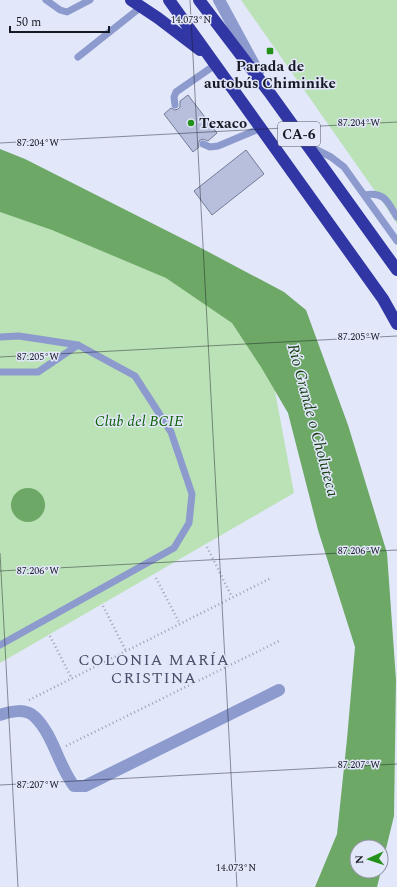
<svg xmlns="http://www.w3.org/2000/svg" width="397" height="887" font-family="Spectral,serif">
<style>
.green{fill:#bbe2b6}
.water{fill:#6da866}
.building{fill:#b7bfdc;stroke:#747b96}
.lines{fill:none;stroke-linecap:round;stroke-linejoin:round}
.path{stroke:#9da2b2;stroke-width:2.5;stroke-dasharray:1 3;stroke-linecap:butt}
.lane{stroke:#8c9acd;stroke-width:7}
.street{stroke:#8c9acd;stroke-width:12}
.highway{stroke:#3036a3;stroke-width:12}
.ticks{fill:none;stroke:#171a24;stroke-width:1;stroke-opacity:0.45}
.poi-dot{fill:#239119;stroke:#e2e7fa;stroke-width:1.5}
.labels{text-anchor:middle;stroke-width:3;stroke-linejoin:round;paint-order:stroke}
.shield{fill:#e2e7fa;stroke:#545864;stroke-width:1}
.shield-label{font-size:14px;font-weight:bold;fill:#171a24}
.poi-label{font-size:15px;font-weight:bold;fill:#171a24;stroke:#e2e7fa}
.park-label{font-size:15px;font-style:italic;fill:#0f6306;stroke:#e2e7fa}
.water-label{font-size:16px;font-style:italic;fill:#153d11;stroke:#e2e7fa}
.neighbourhood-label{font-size:16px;letter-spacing:1px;fill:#4a506a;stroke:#e2e7fa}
.ticks-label{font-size:10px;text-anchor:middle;fill:#171a24;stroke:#e2e7fa;stroke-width:3;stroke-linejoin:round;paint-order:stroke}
</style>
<rect width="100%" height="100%" fill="#e2e7fa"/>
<path class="green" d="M 241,0 L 397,0 L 397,224 L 384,204 Z
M 0,193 L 176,268 L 269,359 L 294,493 L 0,663 Z"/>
<path class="water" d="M 0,149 L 25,159 L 201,248 L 284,292 L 306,310 L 348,425 L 387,553 L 396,680 L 394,816 L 381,869 L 381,847 L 357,847 L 357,871 L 381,871 L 377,887 L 315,887 L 337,834 L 347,739 L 355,647 L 318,530 L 288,413 L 261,367 L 232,323 L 166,278 L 52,230 L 0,212 Z
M11 505a17 17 0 1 1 34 0a17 17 0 1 1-34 0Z"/>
<path class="building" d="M 188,95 L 217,133 L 208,141 L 203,139 L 200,140 L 198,144 L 199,147 L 193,152 L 164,114 L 171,108 L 175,110 L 178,109 L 180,107 L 180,101 Z
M 246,150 L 264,174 L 212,215 L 194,191 Z"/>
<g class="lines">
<path class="path" d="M 207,547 L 232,597
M 156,578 L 180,624
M 103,606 L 126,651
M 50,636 L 72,679
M 29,700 L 271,578
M 66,746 L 279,641"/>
<path class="lane" d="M 46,0 L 60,10 L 67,12 L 90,0
M 78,57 L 141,7
M 175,105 L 174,97 L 176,92 L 215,65
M 203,144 L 210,147 L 218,146 L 261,128
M 311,147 L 331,157 L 344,167 L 397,241
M 365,195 C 385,191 388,203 397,217
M 0,337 L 19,336 L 78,345 L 135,376 L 171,432 L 192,494 L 189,523 L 174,548 L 0,645
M 0,372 L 38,372 L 78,345"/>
<path class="street" d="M 219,0 L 258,72
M 0,715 C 10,711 26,708 35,717 C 54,736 58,765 74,786 L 85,786 L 279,690"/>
<path class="highway" d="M 131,0 L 158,18 L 200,50
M 169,0 L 383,299 L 397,324
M 199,0 L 269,92 L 397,270"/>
</g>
<path class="ticks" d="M 190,0 L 237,887M 0,143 L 397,122M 0,357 L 397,336M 0,553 L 18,887M 0,571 L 397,550M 0,785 L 397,764"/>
<g class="poi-dot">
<rect x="266" y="47" width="8" height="8" rx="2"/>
<circle cx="191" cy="123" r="4"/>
</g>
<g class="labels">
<rect class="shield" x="278" y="122" width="42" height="24" rx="3"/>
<g class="shield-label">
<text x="299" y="139">CA-6</text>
</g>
<g class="poi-label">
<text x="270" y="71">Parada de<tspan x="270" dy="17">autobús Chiminike</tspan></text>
<text x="199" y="128" text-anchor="start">Texaco</text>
</g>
<g class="park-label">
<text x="139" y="426">Club del BCIE</text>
</g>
<g class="water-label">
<text transform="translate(314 420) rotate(75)" y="6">Río Grande o Choluteca</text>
</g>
<g class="neighbourhood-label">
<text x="154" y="665">COLONIA MARÍA<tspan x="154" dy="18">CRISTINA</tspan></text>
</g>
</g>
<g class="ticks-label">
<text x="191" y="23">14.073°N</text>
<text x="359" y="126">87.204°W</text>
<text x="38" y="146">87.204°W</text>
<text x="359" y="340">87.205°W</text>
<text x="38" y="360">87.205°W</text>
<text x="359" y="554">87.206°W</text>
<text x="38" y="574">87.206°W</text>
<text x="359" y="768">87.207°W</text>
<text x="38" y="788">87.207°W</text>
<text x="236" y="871">14.073°N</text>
</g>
<g transform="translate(369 859) rotate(267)"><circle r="19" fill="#e2e7fa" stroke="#9195a4"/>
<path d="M0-3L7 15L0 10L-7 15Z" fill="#239119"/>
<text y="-6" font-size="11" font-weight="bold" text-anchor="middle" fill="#171a24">N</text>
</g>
<path d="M10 26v6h99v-6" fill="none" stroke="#171a24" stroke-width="2"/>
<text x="16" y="26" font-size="12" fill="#171a24" stroke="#e2e7fa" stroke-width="3" paint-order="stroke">50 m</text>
</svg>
